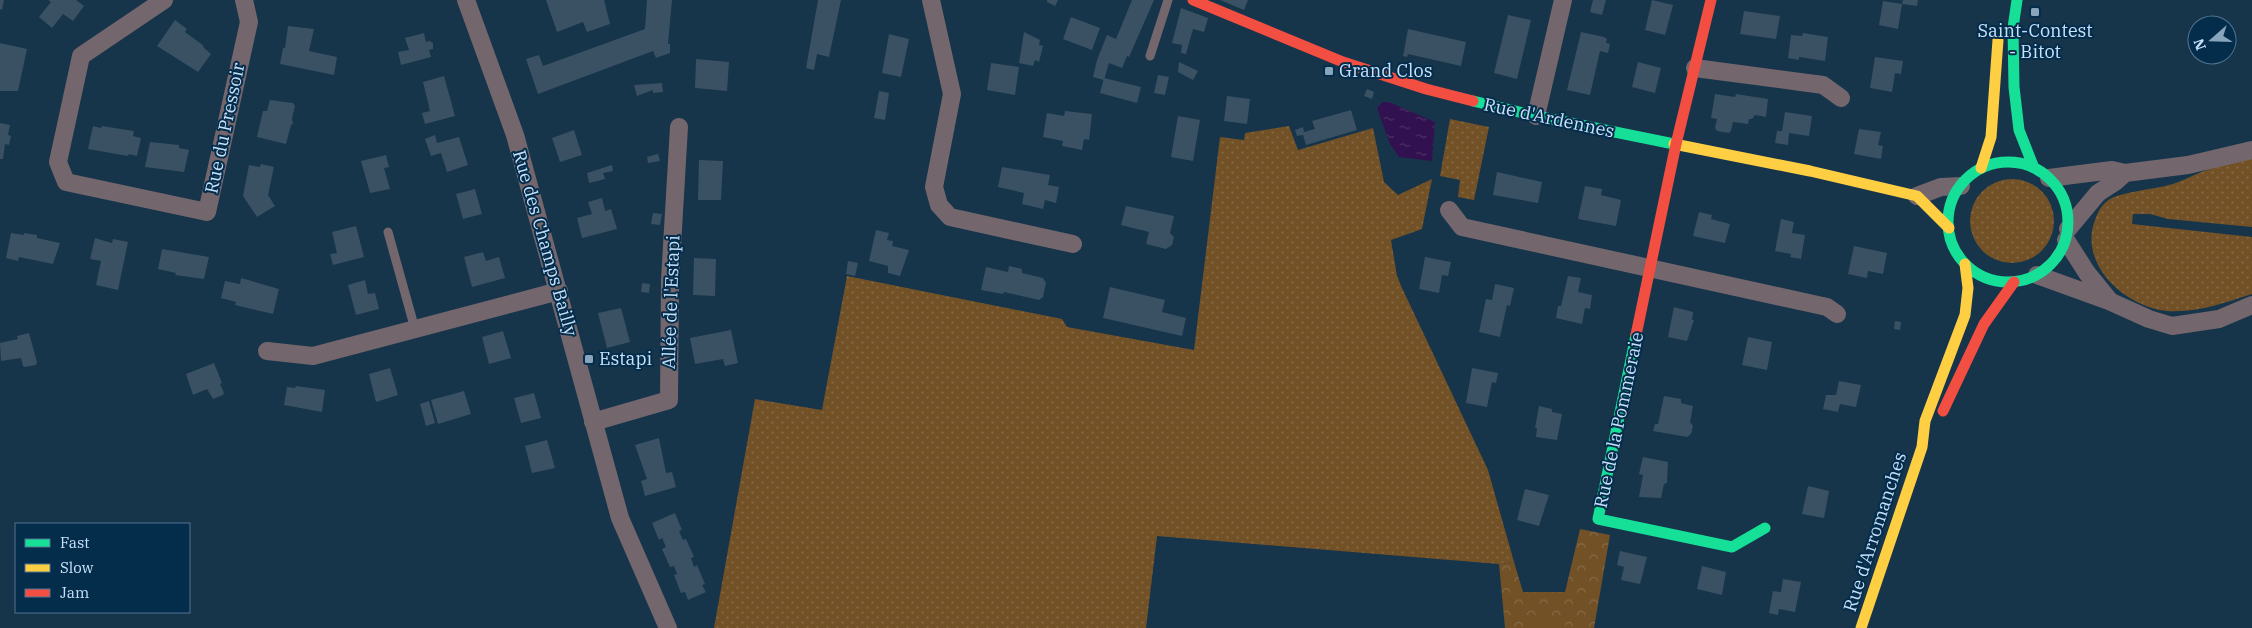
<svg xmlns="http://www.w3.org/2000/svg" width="2252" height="628" font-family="'IBM Plex Serif',serif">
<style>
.grass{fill:url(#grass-dots)}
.park{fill:url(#park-crowns)}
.pitch{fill:#725127}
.water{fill:url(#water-ripples)}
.building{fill:#395163}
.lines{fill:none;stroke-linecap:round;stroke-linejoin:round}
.lane{stroke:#73666d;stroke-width:9}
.street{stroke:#73666d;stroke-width:18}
.fast{stroke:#16e098;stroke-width:11}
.slow{stroke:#ffcf43;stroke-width:11}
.jam{stroke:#f24e42;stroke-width:11}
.poi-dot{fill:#89a4bd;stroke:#042d4c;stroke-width:2}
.labels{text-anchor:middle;stroke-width:4;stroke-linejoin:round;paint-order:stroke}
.poi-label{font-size:18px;fill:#c7e1fb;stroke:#042d4c;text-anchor:start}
.street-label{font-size:18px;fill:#c7e1fb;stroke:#042d4c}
</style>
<defs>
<pattern id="grass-dots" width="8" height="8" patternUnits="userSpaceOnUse" patternTransform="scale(1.25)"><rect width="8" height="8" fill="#725127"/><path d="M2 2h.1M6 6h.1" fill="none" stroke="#856a47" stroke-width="1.8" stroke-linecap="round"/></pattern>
<pattern id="park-crowns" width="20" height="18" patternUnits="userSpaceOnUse" patternTransform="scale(1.25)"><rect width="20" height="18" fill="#725127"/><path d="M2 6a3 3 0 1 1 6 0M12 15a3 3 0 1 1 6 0" fill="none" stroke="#856a47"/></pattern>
<pattern id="water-ripples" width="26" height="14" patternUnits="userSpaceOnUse" patternTransform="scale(1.25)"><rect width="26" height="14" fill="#31114f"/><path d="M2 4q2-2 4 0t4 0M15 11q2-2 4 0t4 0" fill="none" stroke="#4d3369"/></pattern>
</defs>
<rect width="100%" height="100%" fill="#16344a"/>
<path class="grass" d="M 1450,119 L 1489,127 L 1474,200 L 1458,197 L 1460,180 L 1440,176 Z
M 1289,126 L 1298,150 L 1373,128 L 1384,182 L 1398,195 L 1432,179 L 1422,229 L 1391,240 L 1397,276 L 1402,288 L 1488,470 L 1514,562 L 1499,564 L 1157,536 L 1146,628 L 714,628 L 755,399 L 822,410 L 847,276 L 1062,319 L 1067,327 L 1194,350 L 1220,137 L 1244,140 L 1245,133 Z
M 2252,158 L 2252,227 L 2168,219 L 2150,214 L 2133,214 L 2132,224 L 2252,237 L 2252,294 C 2224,303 2197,313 2167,311 C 2125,307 2078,264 2095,220 C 2098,211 2102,204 2110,199 C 2122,192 2155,189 2169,185 C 2182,182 2192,175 2204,171 C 2220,165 2236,162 2252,158 Z
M1970 221a42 42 0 1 1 84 0a42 42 0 1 1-84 0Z"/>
<path class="park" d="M 1580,529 L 1610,535 L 1594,628 L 1505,628 L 1499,564 L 1514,562 L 1523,592 L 1565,592 Z"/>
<path class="pitch" d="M 1526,615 L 1566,617 L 1565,628 L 1525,628 Z"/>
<path class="water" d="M 1383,102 L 1389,102 L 1435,122 L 1432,161 L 1399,157 L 1390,144 L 1377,108 Z"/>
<path class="building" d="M 0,0 L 4,0 L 2,10 L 0,9 Z
M 48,0 L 76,0 L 84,6 L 73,21 L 63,14 L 52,28 L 39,17 L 51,2 Z
M 546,0 L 604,0 L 610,24 L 587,32 L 583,22 L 557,32 Z
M 647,0 L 672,0 L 668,44 L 670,44 L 670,53 L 656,58 L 653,51 L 538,94 L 526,59 L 539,55 L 543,66 L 645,29 Z
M 818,0 L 841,0 L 829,57 L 817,54 L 814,70 L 806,68 Z
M 1047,0 L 1058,0 L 1055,6 L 1047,2 Z
M 1132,0 L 1154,0 L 1129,57 L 1127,56 L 1122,68 L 1109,63 L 1104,80 L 1093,77 L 1097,60 L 1107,35 L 1116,39 Z
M 1220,0 L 1248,0 L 1244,10 Z
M 1593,0 L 1606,0 L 1602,15 L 1590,12 Z
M 1652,0 L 1673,5 L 1665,35 L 1645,30 Z
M 1903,0 L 1918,0 L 1917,6 L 1902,4 Z
M 1883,1 L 1902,4 L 1898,29 L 1879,25 Z
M 1181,8 L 1208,18 L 1204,32 L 1193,29 L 1186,54 L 1181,53 L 1182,45 L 1172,43 Z
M 1744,11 L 1780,16 L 1776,39 L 1740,34 Z
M 1508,15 L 1531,20 L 1517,79 L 1494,73 Z
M 1071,17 L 1100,28 L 1092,50 L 1063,39 Z
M 175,20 L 187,29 L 185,32 L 204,46 L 203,47 L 211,54 L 198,72 L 157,46 Z
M 288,26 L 314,29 L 309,51 L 337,57 L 334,75 L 280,64 L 283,48 L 285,48 Z
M 1408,29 L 1466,42 L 1461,66 L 1408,54 L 1407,57 L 1403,56 Z
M 1024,32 L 1040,40 L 1039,45 L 1043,46 L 1039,62 L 1035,60 L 1033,66 L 1019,63 Z
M 1581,32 L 1604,37 L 1607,39 L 1606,43 L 1610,44 L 1608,53 L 1600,51 L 1590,95 L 1567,90 Z
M 424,33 L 426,42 L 430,41 L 433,43 L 433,49 L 429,50 L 431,57 L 401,65 L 398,52 L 409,50 L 405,38 Z
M 1803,33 L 1828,37 L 1825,61 L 1799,57 L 1799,60 L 1788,58 L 1791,35 L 1802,36 Z
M 889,34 L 909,39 L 901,77 L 882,73 Z
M 0,43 L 27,49 L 18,91 L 0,91 Z
M 1875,57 L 1903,61 L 1901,74 L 1895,73 L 1892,92 L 1870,88 Z
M 696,59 L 729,62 L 727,91 L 695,88 Z
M 1179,62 L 1198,71 L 1193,80 L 1178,72 Z
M 1638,62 L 1661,68 L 1655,93 L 1632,87 Z
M 991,63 L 1019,67 L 1015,95 L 987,90 Z
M 1325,68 L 1333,71 L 1332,75 L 1324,72 Z
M 1158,75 L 1169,77 L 1165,95 L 1154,93 Z
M 444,76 L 455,116 L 425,124 L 422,113 L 430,111 L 423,82 Z
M 1104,78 L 1141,87 L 1137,103 L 1100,93 Z
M 662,83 L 663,92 L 653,93 L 653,90 L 637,96 L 634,85 Z
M 1367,89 L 1374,92 L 1372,99 L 1364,96 Z
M 879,91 L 889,93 L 885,120 L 874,118 Z
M 1715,94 L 1735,97 L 1736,94 L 1768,99 L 1766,117 L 1755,115 L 1752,119 L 1749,119 L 1748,124 L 1733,122 L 1731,131 L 1729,133 L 1717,131 L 1715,128 L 1717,119 L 1711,118 Z
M 1227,96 L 1250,99 L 1247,124 L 1224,121 Z
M 270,100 L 293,103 L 295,106 L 292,118 L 293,124 L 291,125 L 286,144 L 257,137 L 263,111 L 267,111 Z
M 1351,110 L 1357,130 L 1306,145 L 1303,135 L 1297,136 L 1295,130 L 1303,127 L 1304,132 L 1315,129 L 1312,121 Z
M 1065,111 L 1092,114 L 1089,140 L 1084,139 L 1082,150 L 1062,146 L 1063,141 L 1043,137 L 1047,113 L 1064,116 Z
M 1785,112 L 1812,116 L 1809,136 L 1789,133 L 1788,145 L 1775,143 L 1777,131 L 1782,131 Z
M 1178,116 L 1200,120 L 1193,161 L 1171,157 Z
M 0,123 L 10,125 L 8,135 L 11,136 L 9,145 L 5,144 L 3,159 L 0,159 Z
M 93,126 L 101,128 L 102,126 L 134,131 L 133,136 L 141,138 L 137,156 L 129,154 L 128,156 L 88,149 Z
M 1859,129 L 1881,132 L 1878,145 L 1883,146 L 1881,159 L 1854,154 Z
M 574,130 L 582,155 L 560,162 L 552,138 Z
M 435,135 L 437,143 L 459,137 L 468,165 L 447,172 L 441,153 L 431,156 L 425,139 Z
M 150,142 L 179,145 L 179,148 L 189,150 L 184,172 L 145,167 Z
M 658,154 L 660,161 L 648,163 L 647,157 Z
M 386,155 L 389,167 L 384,168 L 390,189 L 370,193 L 361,161 Z
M 699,160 L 723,161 L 721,200 L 698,200 Z
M 261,164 L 274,167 L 268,195 L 275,206 L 257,217 L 243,196 L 249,165 L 260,167 Z
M 612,165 L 613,171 L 603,173 L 605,179 L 589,183 L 587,173 Z
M 1002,167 L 1050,175 L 1048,185 L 1059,187 L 1056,203 L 1045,200 L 1043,209 L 1022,204 L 1024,193 L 998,187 Z
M 1497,172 L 1542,182 L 1538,203 L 1493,195 Z
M 1585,186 L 1602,189 L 1601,195 L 1621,200 L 1616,226 L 1578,219 Z
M 475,189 L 482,214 L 463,219 L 456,194 Z
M 602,198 L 605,211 L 611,209 L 617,229 L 582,238 L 577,218 L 592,214 L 588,202 Z
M 1126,206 L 1174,216 L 1170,233 L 1174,237 L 1172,245 L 1166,249 L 1146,244 L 1149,232 L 1121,225 Z
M 1699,212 L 1712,215 L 1711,219 L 1730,224 L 1725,243 L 1693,236 Z
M 653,213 L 662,214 L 660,225 L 651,224 Z
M 1781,219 L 1794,222 L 1792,233 L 1805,235 L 1801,259 L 1790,257 L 1791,254 L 1775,251 Z
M 356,226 L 364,257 L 333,265 L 330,254 L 337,253 L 332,232 Z
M 876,230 L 889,233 L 887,240 L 893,241 L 892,246 L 909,250 L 900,276 L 888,273 L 888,266 L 869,261 Z
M 11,233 L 24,235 L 24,233 L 37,235 L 37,238 L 60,243 L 53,264 L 19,257 L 18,261 L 6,258 Z
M 95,238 L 112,243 L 113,239 L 128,242 L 118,290 L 96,285 L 101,261 L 90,259 Z
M 1854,246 L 1887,253 L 1883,274 L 1868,271 L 1867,278 L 1848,274 Z
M 162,249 L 209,257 L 204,279 L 175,275 L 176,273 L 158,269 Z
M 483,252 L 486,261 L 499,257 L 505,278 L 472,287 L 464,257 Z
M 1425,257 L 1451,262 L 1448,276 L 1442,275 L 1439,293 L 1419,289 Z
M 694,258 L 716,259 L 715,296 L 693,295 Z
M 848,261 L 858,263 L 855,276 L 846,274 Z
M 1009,266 L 1022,269 L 1022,273 L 1043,278 L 1046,283 L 1043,297 L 1039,300 L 1004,292 L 1003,294 L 981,290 L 986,267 L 1008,272 Z
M 1568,276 L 1581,278 L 1578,292 L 1592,295 L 1590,309 L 1585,308 L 1582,324 L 1556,318 L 1558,306 L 1561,306 Z
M 241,278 L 279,289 L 273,314 L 235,305 L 236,302 L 221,298 L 225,281 L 240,284 Z
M 365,280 L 368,294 L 375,293 L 379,309 L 356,315 L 348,285 Z
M 642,283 L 650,284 L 649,293 L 641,292 Z
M 1495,284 L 1514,288 L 1510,306 L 1507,305 L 1500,337 L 1479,332 L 1486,299 L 1492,300 Z
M 1110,287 L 1165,300 L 1162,312 L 1186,318 L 1182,336 L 1103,318 Z
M 1674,307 L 1693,312 L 1692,320 L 1694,320 L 1687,341 L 1668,337 Z
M 621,308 L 630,342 L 607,348 L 598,313 Z
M 1895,321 L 1901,322 L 1900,330 L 1894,329 Z
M 731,330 L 738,363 L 725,366 L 723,359 L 695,364 L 690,338 Z
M 503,331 L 511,358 L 489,364 L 482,337 Z
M 29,333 L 37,362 L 36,365 L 25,367 L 23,366 L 21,358 L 1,361 L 0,343 L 18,339 L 17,336 Z
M 1748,337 L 1772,342 L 1767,370 L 1742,365 Z
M 214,363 L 222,383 L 220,384 L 224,393 L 223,395 L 213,399 L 207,389 L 193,395 L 186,374 Z
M 390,368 L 398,395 L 376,402 L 369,374 Z
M 1472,368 L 1498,373 L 1496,383 L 1492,382 L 1487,407 L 1466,403 Z
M 1839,381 L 1861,385 L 1856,407 L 1840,404 L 1838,412 L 1823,409 L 1826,395 L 1836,395 Z
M 296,386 L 325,390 L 322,412 L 284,405 L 287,387 L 295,388 Z
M 464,391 L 471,414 L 438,424 L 431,400 Z
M 534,393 L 541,418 L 521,423 L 514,398 Z
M 1664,396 L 1681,399 L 1681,403 L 1693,406 L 1690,422 L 1693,426 L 1691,434 L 1687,437 L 1653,431 L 1655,424 L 1658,424 Z
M 429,401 L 435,423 L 426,426 L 420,404 Z
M 1539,406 L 1552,409 L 1552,412 L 1562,414 L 1557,440 L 1536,437 L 1537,428 L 1535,428 Z
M 659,438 L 666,473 L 672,472 L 676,487 L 645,496 L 641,481 L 647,479 L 635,445 Z
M 547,440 L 555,468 L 532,473 L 525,446 Z
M 1643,457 L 1668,462 L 1667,483 L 1664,484 L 1661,498 L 1639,497 L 1643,475 L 1639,474 Z
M 1808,486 L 1829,491 L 1824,518 L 1802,514 Z
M 1525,489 L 1549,495 L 1539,526 L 1517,520 Z
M 675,513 L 682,530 L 679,531 L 683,540 L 686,539 L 694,557 L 691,558 L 694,567 L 697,565 L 705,584 L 702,585 L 706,592 L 688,600 L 685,592 L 681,593 L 674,575 L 677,574 L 674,566 L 670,567 L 662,549 L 666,547 L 662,538 L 659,540 L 652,523 Z
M 1620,551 L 1647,557 L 1640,584 L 1621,580 L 1624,567 L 1617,565 Z
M 1702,566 L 1726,572 L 1722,595 L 1697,589 Z
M 1783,579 L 1801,582 L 1795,612 L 1779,609 L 1778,615 L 1769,613 L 1773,591 L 1781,592 Z"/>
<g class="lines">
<path class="lane" d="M 1150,56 L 1168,0
M 388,232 L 415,329"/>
<path class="street" d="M 164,0 L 81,56 L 58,162 L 66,182 L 207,212 L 249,22 L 244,0
M 466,0 L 515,135 L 620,518 L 668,628
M 931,0 L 952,94 L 934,187 L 939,205 L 950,217 L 1073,244
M 1695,68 L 1823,85 L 1841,98
M 1536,116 L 1563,0
M 2049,178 L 2112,170 L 2125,173 L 2188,165 L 2252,150
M 1917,196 L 1941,187 L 1961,186
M 1449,210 L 1462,227 L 1827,307 L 1837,314
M 2068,229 L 2098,193 L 2115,182 L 2125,173
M 2066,240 L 2087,273 L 2109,300
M 2037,275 L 2109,301 L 2149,319 L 2172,326 L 2219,319 L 2252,305
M 267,351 L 313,356 L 559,291
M 593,422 L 669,400 L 670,280 L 679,127"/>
<path class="fast" d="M 2017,0 L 2013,28 L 2014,87 L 2019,130 L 2034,168
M 1473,101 L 1536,116 L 1674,144
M1948 222a60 60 0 1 1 120 0a60 60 0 1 1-120 0Z
M 1636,335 L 1598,519 L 1732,547 L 1765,528"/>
<path class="slow" d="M 1674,144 L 1810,171 L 1917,196 L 1949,228
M 1981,168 L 1991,137 L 1998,40
M 1861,628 L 1922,447 L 1925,421 L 1965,315 L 1968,288 L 1965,264"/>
<path class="jam" d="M 1193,0 L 1343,62 L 1426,89 L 1473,101
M 1636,335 L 1676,144 L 1711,0
M 1943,411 L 1984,324 L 2014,282"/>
</g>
<g class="poi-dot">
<rect x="2030" y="7" width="10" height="10" rx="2.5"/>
<rect x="1324" y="66" width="10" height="10" rx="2.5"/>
<rect x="584" y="354" width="10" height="10" rx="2.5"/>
</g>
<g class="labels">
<g class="poi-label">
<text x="2035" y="37" text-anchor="middle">Saint-Contest<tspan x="2035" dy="21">- Bitot</tspan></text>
<text x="1339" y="77">Grand Clos</text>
<text x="599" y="365">Estapi</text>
</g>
<g class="street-label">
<text transform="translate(1549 118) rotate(12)" y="6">Rue d'Ardennes</text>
<text transform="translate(225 128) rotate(-78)" y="6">Rue du Pressoir</text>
<text transform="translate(545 243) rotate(74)" y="6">Rue des Champs Bailly</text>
<text transform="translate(671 302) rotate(-88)" y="6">Allée de l'Estapi</text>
<text transform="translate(1619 420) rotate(-78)" y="6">Rue de la Pommeraie</text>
<text transform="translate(1875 532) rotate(-72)" y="6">Rue d'Arromanches</text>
</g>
</g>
<rect x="15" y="523" width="175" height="90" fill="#042d4c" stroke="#527592"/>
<rect x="25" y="539" width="25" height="8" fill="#16e098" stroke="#527592"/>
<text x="60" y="548" font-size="15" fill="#c7e1fb">Fast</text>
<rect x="25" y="564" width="25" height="8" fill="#ffcf43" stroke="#527592"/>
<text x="60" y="573" font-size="15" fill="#c7e1fb">Slow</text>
<rect x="25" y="589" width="25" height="8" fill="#f24e42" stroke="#527592"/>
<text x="60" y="598" font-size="15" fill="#c7e1fb">Jam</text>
<g transform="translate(2212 40) rotate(250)"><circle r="24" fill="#042d4c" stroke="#527592"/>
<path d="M0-4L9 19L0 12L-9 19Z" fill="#89a4bd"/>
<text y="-8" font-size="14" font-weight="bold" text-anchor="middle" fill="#c7e1fb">N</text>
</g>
</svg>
